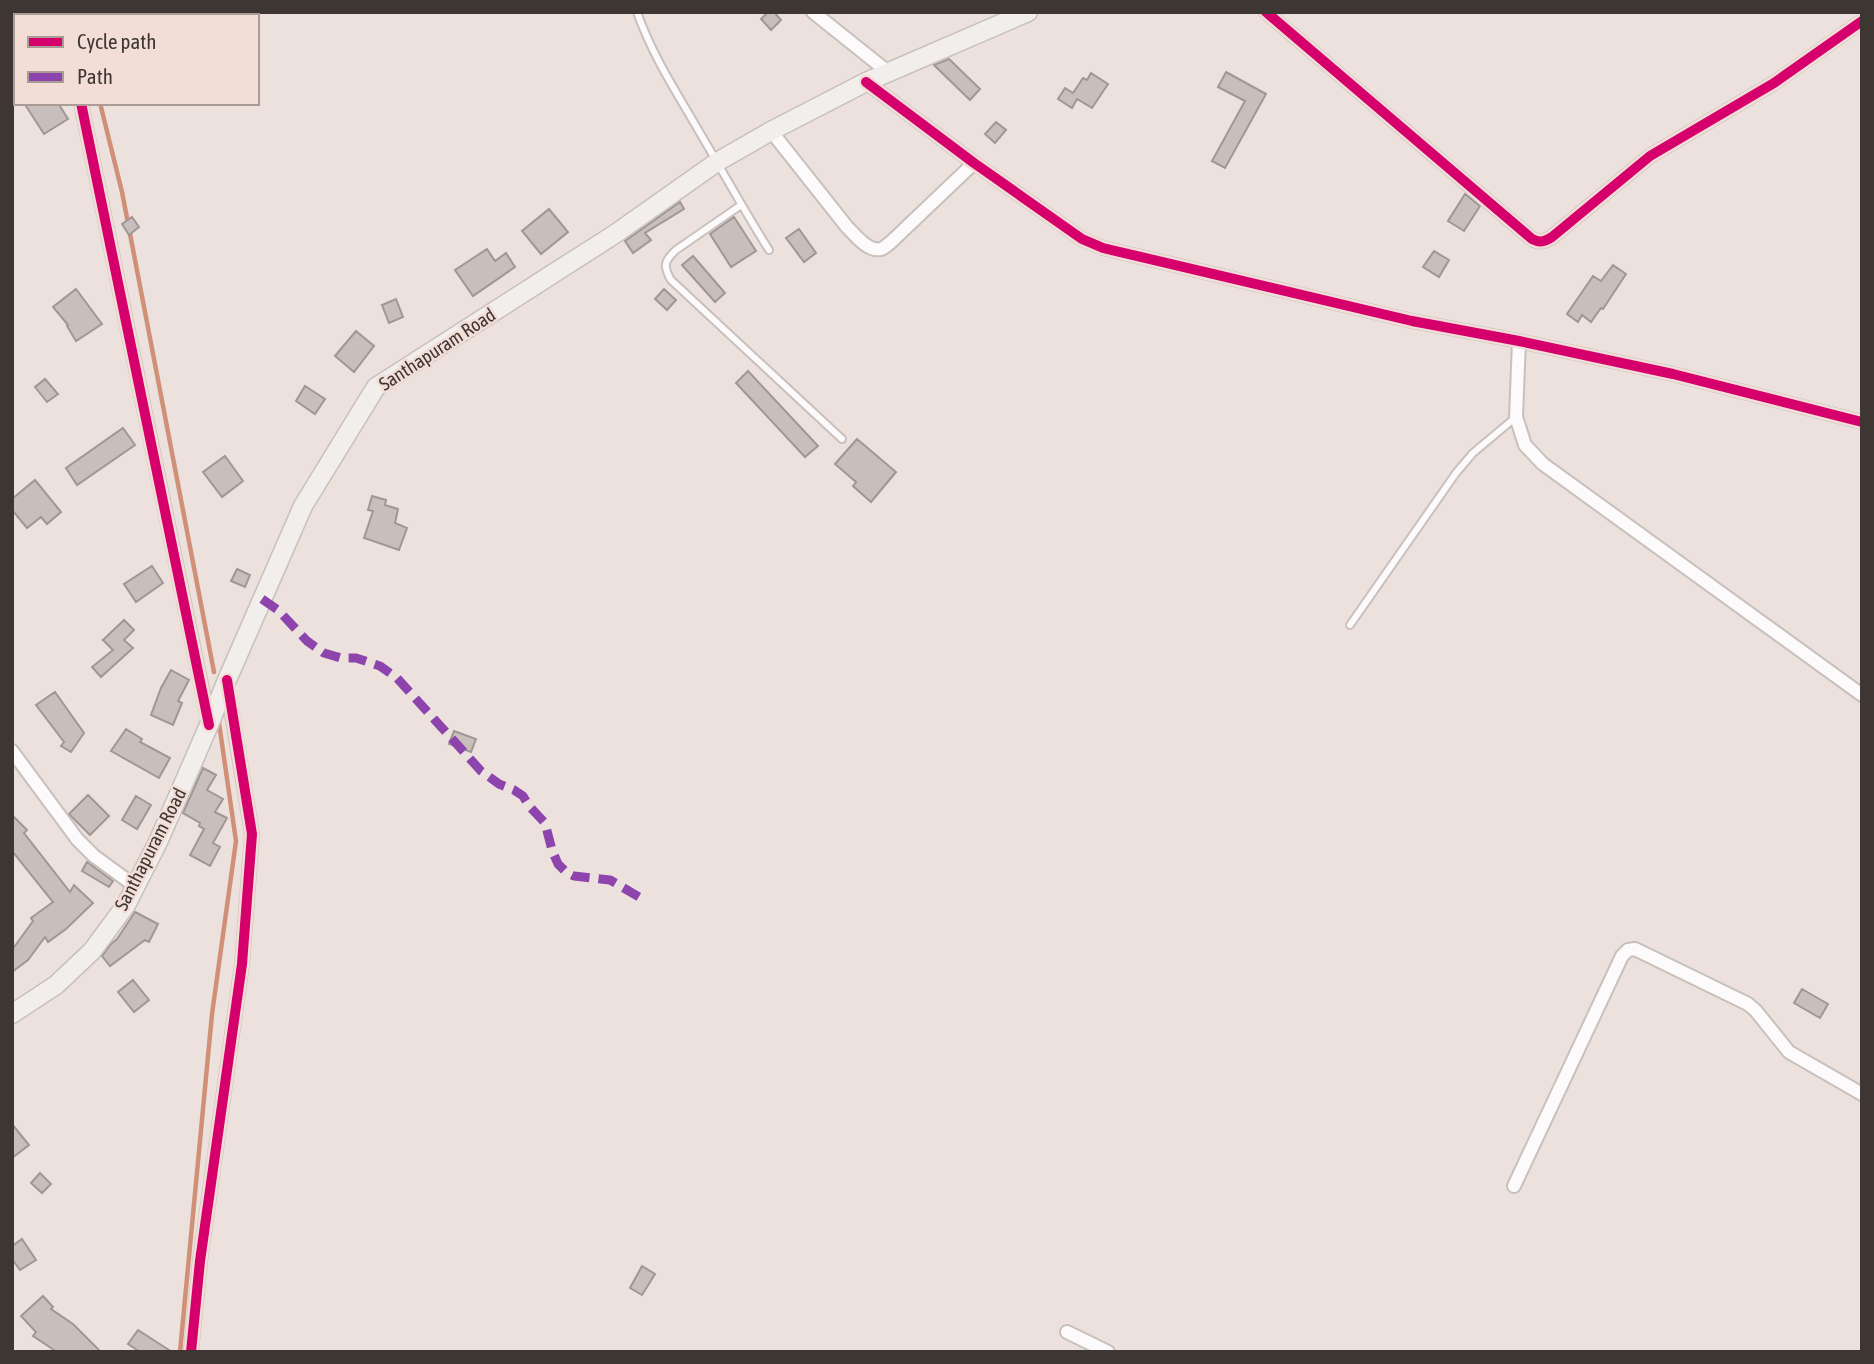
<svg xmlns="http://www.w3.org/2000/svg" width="1874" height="1364" font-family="'Asap Condensed',sans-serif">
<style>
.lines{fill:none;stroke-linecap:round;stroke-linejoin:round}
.stream{stroke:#d09078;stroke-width:4.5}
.building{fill:#c8bfbc;stroke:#a09794;stroke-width:2}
.lane-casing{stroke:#c8c0bc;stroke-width:10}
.street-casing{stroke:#c8c0bc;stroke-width:16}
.secondary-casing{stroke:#c8c0bc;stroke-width:21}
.lane{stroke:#fcfafa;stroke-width:6}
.street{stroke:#fcfafa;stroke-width:12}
.secondary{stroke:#f2eeec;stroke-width:18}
.quiet{stroke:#8e44ad;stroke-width:9;stroke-dasharray:18 9;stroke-linecap:butt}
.cycleway-casing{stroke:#f2ded7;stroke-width:15}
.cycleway{stroke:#d6006c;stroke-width:10}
.labels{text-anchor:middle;stroke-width:5;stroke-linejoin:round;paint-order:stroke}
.street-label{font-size:19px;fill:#3e3633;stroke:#f2ded7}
</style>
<rect width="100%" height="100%" fill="#ece1dd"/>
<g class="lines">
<path class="stream" d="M 77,12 L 78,16
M 100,103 L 122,192 L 214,672
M 180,1352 L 212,1014 L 236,841 L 219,723"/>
</g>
<path class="building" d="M 768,12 L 774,12 L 781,20 L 771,30 L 761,19 Z
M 949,59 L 980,89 L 970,100 L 934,65 Z
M 1226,72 L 1266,94 L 1225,168 L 1212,161 L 1245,101 L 1218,87 Z
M 1091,73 L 1108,84 L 1092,108 L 1077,99 L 1072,108 L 1058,99 L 1065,88 L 1073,93 L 1083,78 L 1087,80 Z
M 24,103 L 58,103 L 68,119 L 44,134 Z
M 996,122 L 1006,130 L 995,143 L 985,134 Z
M 1465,194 L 1480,206 L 1464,231 L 1448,221 Z
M 680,202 L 684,209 L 645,233 L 651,240 L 633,253 L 625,241 Z
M 549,209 L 568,232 L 541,254 L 522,231 Z
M 132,217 L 139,227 L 129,235 L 122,224 Z
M 734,217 L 756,251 L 731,267 L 710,234 Z
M 799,229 L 816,253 L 804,262 L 786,238 Z
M 487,249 L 495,261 L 506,253 L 515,267 L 473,296 L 455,270 Z
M 1434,251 L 1449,260 L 1439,277 L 1423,267 Z
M 693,256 L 725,293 L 715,302 L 682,265 Z
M 1613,265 L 1626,274 L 1603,309 L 1601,308 L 1591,322 L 1582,315 L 1578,322 L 1567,314 L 1593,276 L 1601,281 Z
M 76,289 L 102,324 L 76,341 L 67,326 L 68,325 L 53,307 Z
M 664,289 L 676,300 L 667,310 L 655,299 Z
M 396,299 L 403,317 L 389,323 L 382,305 Z
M 356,331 L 374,346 L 354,372 L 335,356 Z
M 748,371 L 818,446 L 805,457 L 736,383 Z
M 45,379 L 58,394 L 47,402 L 35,387 Z
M 305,386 L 325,399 L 315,414 L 296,401 Z
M 123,428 L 135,445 L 77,485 L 66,468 Z
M 857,439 L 896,472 L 871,502 L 853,486 L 856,482 L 835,464 Z
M 225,456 L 243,481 L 222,497 L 203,472 Z
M 35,480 L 61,512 L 47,524 L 41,517 L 27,528 L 12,510 L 12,499 Z
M 372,496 L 386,500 L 385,505 L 398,509 L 395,523 L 407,528 L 399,550 L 364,538 L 373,511 L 368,510 Z
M 152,566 L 163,583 L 136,602 L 124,584 Z
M 237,569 L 250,575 L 245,587 L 231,581 Z
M 124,620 L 134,630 L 124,640 L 133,648 L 101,677 L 92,667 L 113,650 L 103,640 Z
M 171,670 L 189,680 L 178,701 L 182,703 L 173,725 L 151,715 L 161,688 Z
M 55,692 L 84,733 L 71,752 L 61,746 L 64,742 L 36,705 Z
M 126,729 L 142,739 L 140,742 L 170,758 L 159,778 L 111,751 Z
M 454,731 L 476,739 L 471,752 L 449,744 Z
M 203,768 L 216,775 L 207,790 L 223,799 L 215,812 L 227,818 L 213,843 L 220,847 L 210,866 L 190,855 L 204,829 L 199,826 L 200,823 L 183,813 Z
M 88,795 L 109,816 L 90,835 L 69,814 Z
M 136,796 L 151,805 L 137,829 L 122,820 Z
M 12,815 L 27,830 L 24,833 L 70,892 L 74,885 L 93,903 L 66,929 L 48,942 L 45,937 L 28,960 L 12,972 L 12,950 L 33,921 L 31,918 L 53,902 L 12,851 Z
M 87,862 L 113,881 L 109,887 L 82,871 Z
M 135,912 L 158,924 L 149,942 L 145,940 L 110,966 L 102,956 L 111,944 L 117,939 Z
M 133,980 L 149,1000 L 134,1012 L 118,992 Z
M 1802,989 L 1828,1004 L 1820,1018 L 1794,1003 Z
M 12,1124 L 29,1145 L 12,1158 Z
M 40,1173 L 51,1184 L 42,1193 L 31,1183 Z
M 22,1239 L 36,1260 L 20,1270 L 12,1259 L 12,1246 Z
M 642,1266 L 655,1274 L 642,1295 L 630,1288 Z
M 43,1296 L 53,1307 L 51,1309 L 73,1324 L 101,1352 L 57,1352 L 33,1336 L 36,1332 L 21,1316 Z
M 138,1330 L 172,1352 L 140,1352 L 128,1344 Z"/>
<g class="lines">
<g class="lane-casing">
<path id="lane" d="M 637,12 C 652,55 677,93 700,133 C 723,172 745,212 769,250
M 741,205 L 676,250 C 664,261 663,266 671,280 L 842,439
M 1350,625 L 1456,473 L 1473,453 L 1516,417"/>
</g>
<g class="street-casing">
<path id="street" d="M 61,12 L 62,16
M 813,12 L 888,72
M 1266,12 L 1532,239 C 1540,243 1544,242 1552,237 L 1650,156 L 1774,83 L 1862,21
M 31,16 L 38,12
M 12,25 L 16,23
M 866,82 L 974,163 L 1082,239 L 1103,248 L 1412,321 L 1519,341 L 1673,374 L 1862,422
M 81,103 L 209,723
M 771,131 L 847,227 C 856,236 868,252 881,249 C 885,248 888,244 891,242 L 974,163
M 1519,341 L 1516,417 L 1525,445 L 1543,464 L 1862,695
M 12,751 L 77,839 L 94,856 L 135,886
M 1514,1186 L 1622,956 L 1628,950 L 1635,949 L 1748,1004 L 1756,1011 L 1789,1052 L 1862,1094
M 1067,1332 L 1108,1352
M 191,1352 L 200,1261 L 242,964 L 252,834 L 227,684"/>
</g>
<g class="secondary-casing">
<path id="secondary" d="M 12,1014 L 56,985 L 92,951 L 126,905 L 158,842 L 209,725 L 227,680 L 303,506 L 376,387 L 615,234 L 717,162 L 771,131 L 866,82 L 1028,12"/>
</g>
<use href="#lane" class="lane"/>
<use href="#street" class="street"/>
<use href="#secondary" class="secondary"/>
<path class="quiet" d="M 262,599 L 278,610 L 307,641 L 324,653 L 341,658 L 356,658 L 380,666 L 397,678 L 481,771 L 499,784 L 514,790 L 523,796 L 529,806 L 545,823 L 552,850 L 558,864 L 566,872 L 574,876 L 610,880 L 646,901"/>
<g class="cycleway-casing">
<path id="cycleway" d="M 1266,12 L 1532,239 C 1540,243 1544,242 1552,237 L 1650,156 L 1774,83 L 1862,21
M 866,82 L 974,163 L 1082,239 L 1103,248 L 1412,321 L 1519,341 L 1673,374 L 1862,422
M 81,103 L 209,725
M 191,1352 L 200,1261 L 242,964 L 252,834 L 227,680"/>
</g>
<use href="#cycleway" class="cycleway"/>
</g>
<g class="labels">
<g class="street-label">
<text transform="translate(437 349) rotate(-33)" y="7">Santhapuram Road</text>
<text transform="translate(150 849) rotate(-63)" y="7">Santhapuram Road</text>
</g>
</g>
<rect width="1874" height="1364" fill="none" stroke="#3e3633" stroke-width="28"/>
<rect x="14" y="14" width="245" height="91" fill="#f2ded7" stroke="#aa9b95" stroke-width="2"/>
<rect x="28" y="37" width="35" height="10" fill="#d6006c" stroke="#aa9b95" stroke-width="2"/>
<text x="77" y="49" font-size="21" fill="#3e3633">Cycle path</text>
<rect x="28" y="72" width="35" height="10" fill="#8e44ad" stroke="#aa9b95" stroke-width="2"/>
<text x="77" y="84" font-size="21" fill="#3e3633">Path</text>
</svg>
